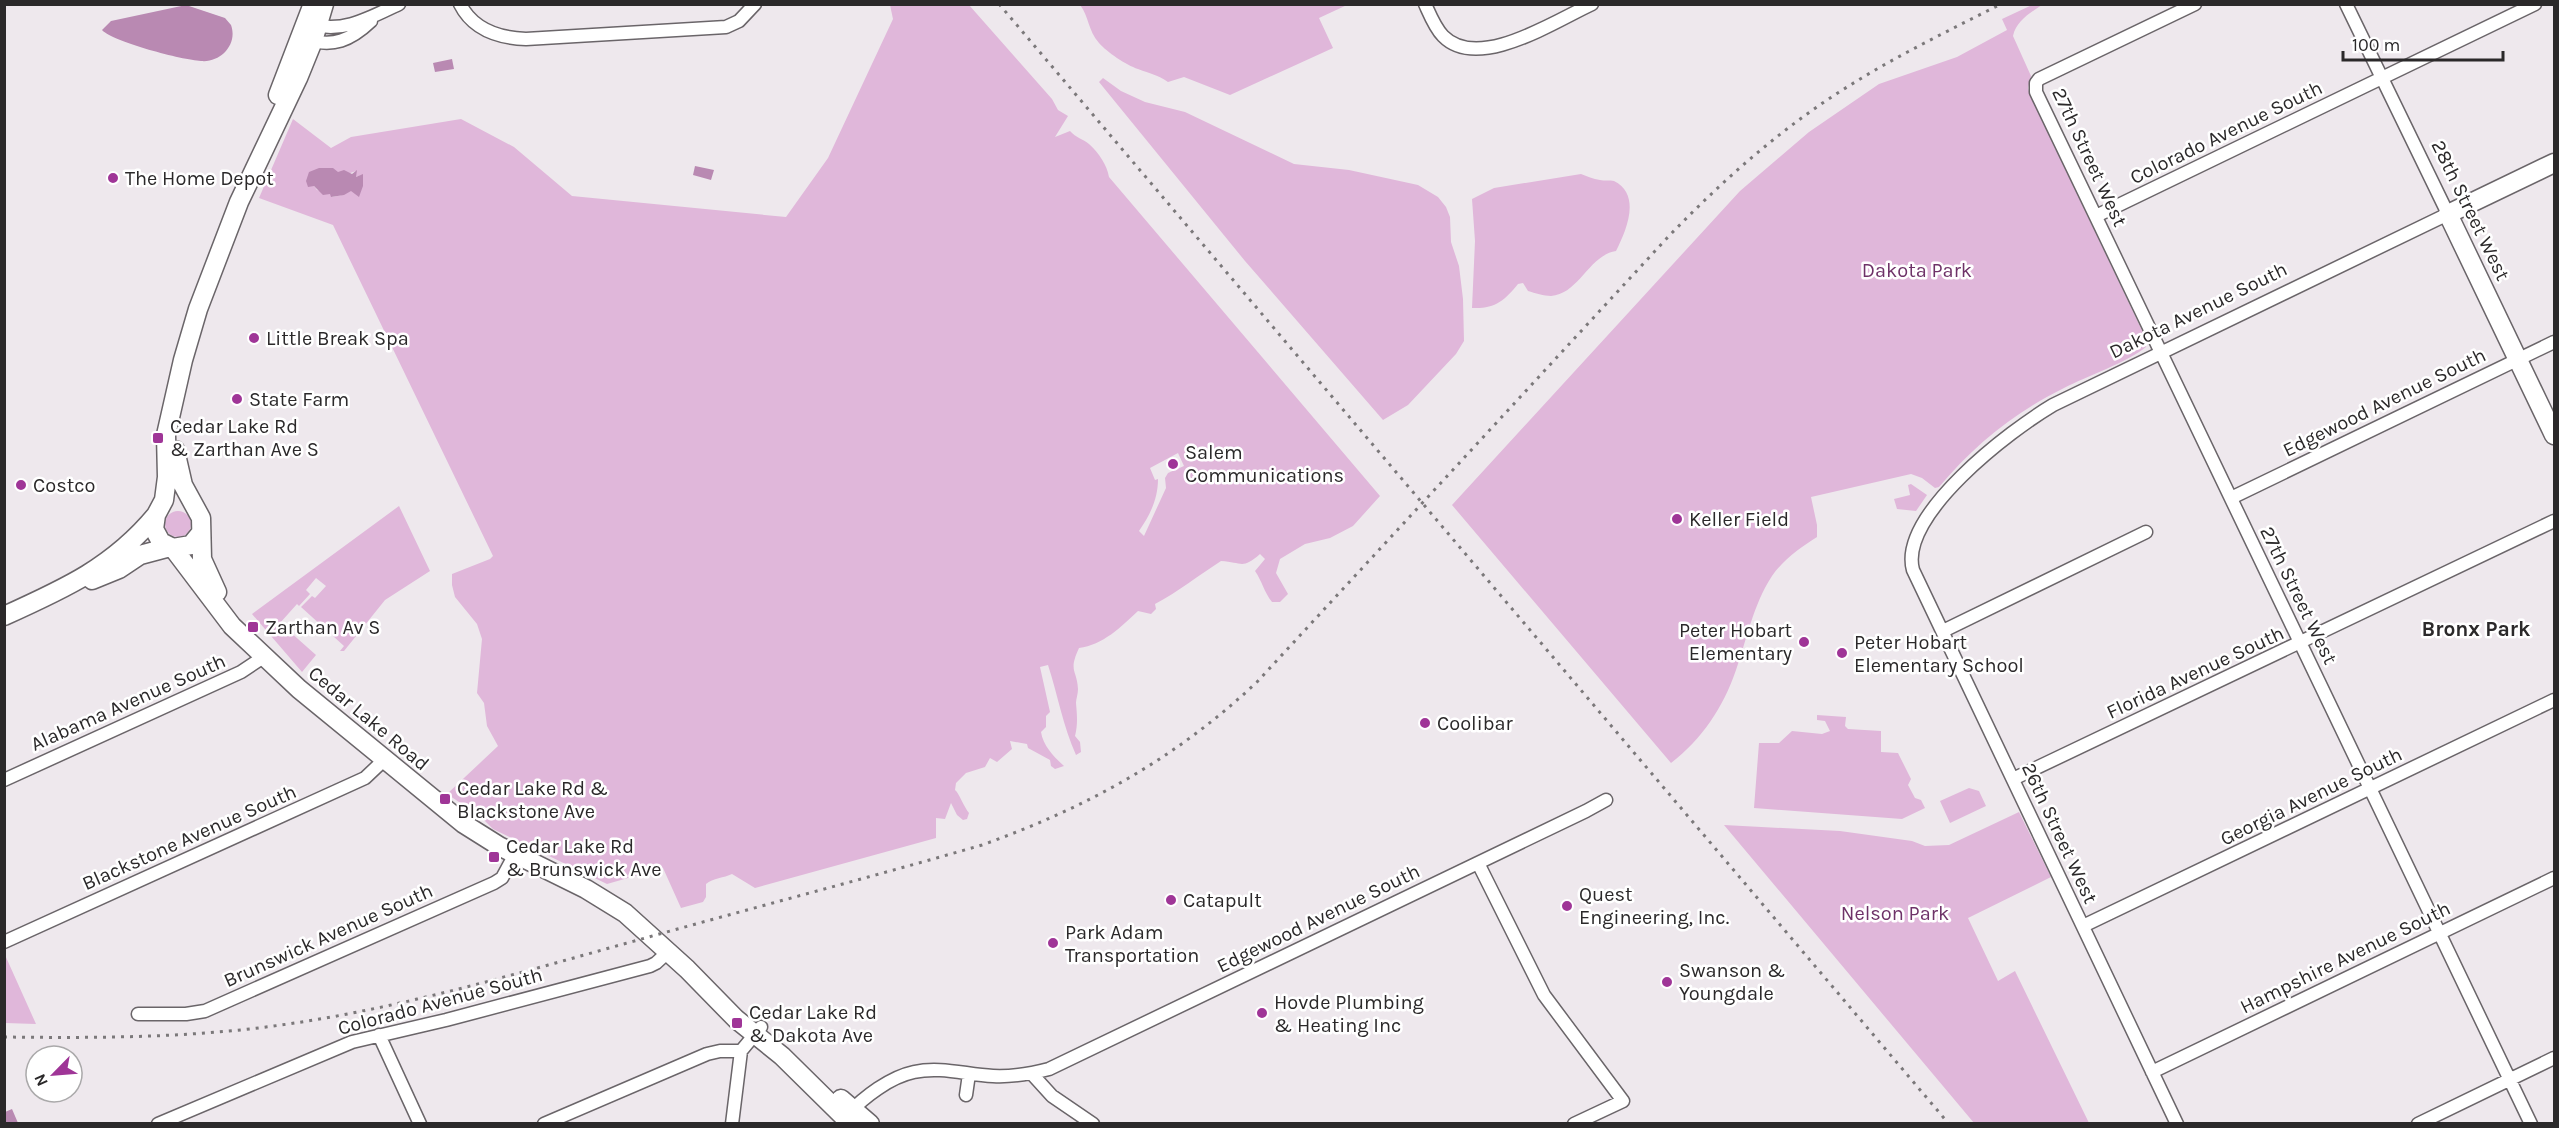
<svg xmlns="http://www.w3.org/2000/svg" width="2559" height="1128" font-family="Karla,sans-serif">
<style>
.green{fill:#e0b7da;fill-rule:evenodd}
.water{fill:#b989b2}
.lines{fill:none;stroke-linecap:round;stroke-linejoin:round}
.street-casing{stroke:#6a6569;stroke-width:15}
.secondary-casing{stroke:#6a6569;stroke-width:21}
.street{stroke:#fff;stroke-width:12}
.secondary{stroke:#fff;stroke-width:18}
.rail{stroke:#7b787a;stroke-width:3;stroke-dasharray:3 6;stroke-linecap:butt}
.poi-dot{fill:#9f3597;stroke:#fff;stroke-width:2}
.labels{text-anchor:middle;stroke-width:5;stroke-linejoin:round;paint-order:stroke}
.street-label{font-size:20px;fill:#2b292a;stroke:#fff}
.poi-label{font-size:20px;fill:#2b292a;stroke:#fff;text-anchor:start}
.park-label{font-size:20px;fill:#6e3268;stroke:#fff}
.neighbourhood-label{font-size:21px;font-weight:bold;fill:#2b292a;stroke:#fff}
</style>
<rect width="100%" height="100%" fill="#eee8ed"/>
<path class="green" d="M 890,5 L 969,5 L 1052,99 L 1058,110 L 1068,116 L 1055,137 L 1070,131 C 1076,138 1083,139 1089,144 C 1099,153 1107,165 1109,177 L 1380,496 L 1353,526 L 1330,538 L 1305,544 L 1280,559 L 1276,573 L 1288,594 L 1280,602 L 1272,602 C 1264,592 1262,581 1255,571 L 1265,559 L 1260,554 C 1242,570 1242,562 1221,561 C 1199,575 1178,592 1155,604 L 1156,609 L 1151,614 L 1138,611 C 1121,627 1103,645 1079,648 C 1068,672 1077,669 1078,689 C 1078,694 1076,699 1076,703 C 1077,715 1078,724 1075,736 L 1080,742 L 1081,752 L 1076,755 C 1063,726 1058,696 1048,665 L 1040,667 L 1050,712 L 1046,716 L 1046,727 L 1041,732 C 1043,746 1055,758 1064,766 L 1055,769 L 1051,766 L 1050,760 L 1028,748 L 1027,744 L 1010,741 L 1012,749 L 997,762 L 990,758 L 985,767 L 966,773 L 956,783 L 955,790 C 959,793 964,807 969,813 L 967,819 L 963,820 L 957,815 L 951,803 L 945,819 L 936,818 L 936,838 L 755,888 L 732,874 C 724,878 713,878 706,884 L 706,897 L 703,902 L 681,908 L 663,868 L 607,884 L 493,829 L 480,816 L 447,794 L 498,746 L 487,726 L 484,703 L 477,693 L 482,639 L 477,624 L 455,597 L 452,585 L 452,574 L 490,559 L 493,556 L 333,225 L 259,198 L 293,119 L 331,148 L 351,137 L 461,119 L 514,147 L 572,196 L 786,217 L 828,158 L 893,19 ZM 356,171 L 356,177 L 362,175 C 353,189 349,195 332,197 L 331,194 L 317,190 L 314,186 ZM 1178,453 L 1184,466 L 1168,473 L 1165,478 L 1166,488 L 1144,536 L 1139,531 C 1150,515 1158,499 1158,479 L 1155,480 L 1150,468 Z
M 1080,5 L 1347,4 L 1347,5 L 1319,18 L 1333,48 L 1230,95 L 1184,77 L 1168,82 C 1156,74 1151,74 1138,69 C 1126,65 1107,52 1099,43 C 1088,31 1089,16 1080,5 Z
M 2032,5 L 2042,5 C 2030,13 2016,21 2013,36 L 2031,76 L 2028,88 L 2030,95 L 2147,341 L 2146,347 C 2128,362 2087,376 2064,388 C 2015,412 1974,445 1939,487 L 1935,488 L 1922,478 L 1911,474 L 1811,497 L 1817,525 L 1817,537 C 1801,547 1783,560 1772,576 C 1753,605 1747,639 1736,670 C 1723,708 1702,739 1671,763 L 1452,505 L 1740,191 L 1809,132 L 1879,84 L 1957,57 L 2007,30 L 2002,19 Z
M 1103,78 L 1121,91 L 1145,102 L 1185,112 L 1294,164 L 1349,170 L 1418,185 L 1438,197 L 1446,207 L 1450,217 L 1451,242 L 1459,266 L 1463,299 L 1464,341 L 1456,354 L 1408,405 L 1383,420 L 1245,261 L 1099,82 Z
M 1581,174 C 1587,176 1593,179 1600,180 C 1604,181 1610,180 1614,181 C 1642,195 1626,231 1616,251 C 1589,255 1579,294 1551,296 C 1544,296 1535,293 1528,291 L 1523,283 L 1518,284 C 1504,301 1495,309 1472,308 L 1475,241 L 1472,199 L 1494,188 Z
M 1911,484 L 1927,495 L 1916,511 L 1897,509 L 1894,499 L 1910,495 L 1908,485 Z
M 399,506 L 430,571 L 385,600 L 344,651 L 340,651 L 344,646 L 301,607 L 312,596 L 315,598 L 326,586 L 316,578 L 306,590 L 310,594 L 299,606 L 297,604 L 280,623 L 316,655 L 302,672 L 252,614 Z
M165 524a13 13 0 1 1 26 0a13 13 0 1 1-26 0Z
M 1817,715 L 1846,717 L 1845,726 L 1848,729 L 1881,731 L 1881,752 L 1898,753 L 1911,779 L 1908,785 L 1915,798 L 1921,800 L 1925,808 L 1902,819 L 1754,808 L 1759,743 L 1779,743 L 1792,731 L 1822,734 L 1830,731 L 1825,721 L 1817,720 Z
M 1969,788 L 1979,791 L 1986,806 L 1950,823 L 1940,801 Z
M 2019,812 L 2051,877 L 1968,918 L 1998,981 L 2015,971 L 2089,1123 L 1974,1123 L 1724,825 L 1840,831 L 1912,841 L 1925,846 L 1949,845 Z
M 5,955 L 36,1024 L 5,1023 Z"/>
<path class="water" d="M 186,5 L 225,18 L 231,25 C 238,44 221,63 201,61 C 183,60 113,42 102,30 L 111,21 Z
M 452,59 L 454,69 L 435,72 L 433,63 Z
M 695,166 L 714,170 L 711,180 L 693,175 Z
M 319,168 L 333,168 L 338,172 L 344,170 L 352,174 L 357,170 L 356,177 L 363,174 L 363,186 L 359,197 L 351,191 L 344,195 L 331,197 L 330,194 L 323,195 L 314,186 L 308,187 L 306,181 L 309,172 Z
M 12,1109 L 18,1123 L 6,1123 L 5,1112 Z"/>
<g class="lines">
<g class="street-casing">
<path id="street" d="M 460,4 C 473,30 499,38 526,39 L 726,27 L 739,21 L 755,4
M 1425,4 C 1430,15 1435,28 1443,36 C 1478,72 1555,21 1592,4
M 2195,4 L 2039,79 L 2036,83 L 2036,92 L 2531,1124
M 311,24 C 343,34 371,17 399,4
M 306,39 C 333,48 351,40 371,21
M 2096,216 L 2535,4
M 2231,498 L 2554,342
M 1943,631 L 2146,532
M 2013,779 L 2554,521
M 4,780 L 241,672 L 265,656
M 1478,863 L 1544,995 L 1623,1101 L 1574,1124
M 2083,926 L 2554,700
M 4,942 L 365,778 L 384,760
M 138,1014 L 186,1014 L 205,1011 L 494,883 L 502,878 L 515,854
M 379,1035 L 420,1124
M 2152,1072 L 2554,878
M 1032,1074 L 1052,1096 L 1093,1124
M 966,1095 L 969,1074
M 848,1114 C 864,1097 890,1077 914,1072 C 941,1066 967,1075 993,1076 C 1012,1077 1030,1074 1049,1069 L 1586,811 L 1606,800
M 158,1124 L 352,1042 L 446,1020 L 650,966 L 656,963 L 668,952
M 544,1124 L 707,1054 L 720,1051 L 741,1051
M 732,1124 L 741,1051 L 761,1027
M 2177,1124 L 1913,570 C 1898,515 2011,430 2053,405 L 2448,214 L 2346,4
M 2418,1124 L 2554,1058"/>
</g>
<g class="secondary-casing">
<path id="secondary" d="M 278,95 L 311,9
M 2554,163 L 2448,214 L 2554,435
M 175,450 L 183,485 L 201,518 L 202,559 L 217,592
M 200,534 L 191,545 L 173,548 L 161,542 L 154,529 L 156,515 L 164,500 L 167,477 L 166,435 L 183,360 L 198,309 L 239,202 L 298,78 L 313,41 L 324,4
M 173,548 L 232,626 L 299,689 L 464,824 L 499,846 L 586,889 L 625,913 L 687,969 L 736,1019 L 782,1056 L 851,1124
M 92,580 L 119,569 L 140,555 L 170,547
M 4,616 C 64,589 113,567 156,515
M 841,1099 L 870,1124"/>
</g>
<use href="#street" class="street"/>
<use href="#secondary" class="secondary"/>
<path class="rail" d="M 999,4 L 1949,1124
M 4,1037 C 92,1038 179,1038 266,1027 C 393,1011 515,974 638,940 C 752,908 868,878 982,845 C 1088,807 1175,759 1257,682 L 1668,237 C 1721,182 1779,130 1844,89 C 1894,57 1948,31 2001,4"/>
</g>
<g class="poi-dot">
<circle cx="113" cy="178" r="6"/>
<circle cx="254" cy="338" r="6"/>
<circle cx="237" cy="399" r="6"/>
<rect x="152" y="432" width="12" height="12" rx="3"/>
<circle cx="1173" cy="464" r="6"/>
<circle cx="21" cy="485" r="6"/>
<circle cx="1677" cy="519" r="6"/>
<rect x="247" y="621" width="12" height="12" rx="3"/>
<circle cx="1804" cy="642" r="6"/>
<circle cx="1842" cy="653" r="6"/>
<circle cx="1425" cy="723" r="6"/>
<rect x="439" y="793" width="12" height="12" rx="3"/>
<rect x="488" y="851" width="12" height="12" rx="3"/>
<circle cx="1171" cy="900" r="6"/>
<circle cx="1567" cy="906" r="6"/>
<circle cx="1053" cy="943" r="6"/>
<circle cx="1667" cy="982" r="6"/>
<circle cx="1262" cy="1013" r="6"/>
<rect x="731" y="1017" width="12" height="12" rx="3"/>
</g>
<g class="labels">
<g class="street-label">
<text transform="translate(2226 132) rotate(-26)" y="7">Colorado Avenue South</text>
<text transform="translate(2090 157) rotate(65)" y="7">27th Street West</text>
<text transform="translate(2471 210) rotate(64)" y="7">28th Street West</text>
<text transform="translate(2198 310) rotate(-26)" y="7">Dakota Avenue South</text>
<text transform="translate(2384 402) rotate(-26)" y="7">Edgewood Avenue South</text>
<text transform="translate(2299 595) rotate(64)" y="7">27th Street West</text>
<text transform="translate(2195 672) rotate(-25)" y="7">Florida Avenue South</text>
<text transform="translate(128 702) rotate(-24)" y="7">Alabama Avenue South</text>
<text transform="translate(369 718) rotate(40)" y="7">Cedar Lake Road</text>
<text transform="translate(2311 796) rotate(-26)" y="7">Georgia Avenue South</text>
<text transform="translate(2060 833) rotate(65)" y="7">26th Street West</text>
<text transform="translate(189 837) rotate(-24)" y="7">Blackstone Avenue South</text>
<text transform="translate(1318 918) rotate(-26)" y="7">Edgewood Avenue South</text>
<text transform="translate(328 935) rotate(-24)" y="7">Brunswick Avenue South</text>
<text transform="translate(2345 957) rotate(-26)" y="7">Hampshire Avenue South</text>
<text transform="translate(440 1001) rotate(-15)" y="7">Colorado Avenue South</text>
</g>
<g class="poi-label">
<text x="125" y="185">The Home Depot</text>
<text x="266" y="345">Little Break Spa</text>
<text x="249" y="406">State Farm</text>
<text x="170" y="433">Cedar Lake Rd<tspan x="170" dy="23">&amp; Zarthan Ave S</tspan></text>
<text x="1185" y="459">Salem<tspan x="1185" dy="23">Communications</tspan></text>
<text x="33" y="492">Costco</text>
<text x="1689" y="526">Keller Field</text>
<text x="265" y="634">Zarthan Av S</text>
<text x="1792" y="637" text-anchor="end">Peter Hobart<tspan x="1792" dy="23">Elementary</tspan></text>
<text x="1854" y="649">Peter Hobart<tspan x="1854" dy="23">Elementary School</tspan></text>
<text x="1437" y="730">Coolibar</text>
<text x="457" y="795">Cedar Lake Rd &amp;<tspan x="457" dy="23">Blackstone Ave</tspan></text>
<text x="506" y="853">Cedar Lake Rd<tspan x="506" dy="23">&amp; Brunswick Ave</tspan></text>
<text x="1579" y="901">Quest<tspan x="1579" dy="23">Engineering, Inc.</tspan></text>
<text x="1183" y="907">Catapult</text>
<text x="1065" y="939">Park Adam<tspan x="1065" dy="23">Transportation</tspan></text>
<text x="1679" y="977">Swanson &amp;<tspan x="1679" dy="23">Youngdale</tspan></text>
<text x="1274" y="1009">Hovde Plumbing<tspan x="1274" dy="23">&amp; Heating Inc</tspan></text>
<text x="749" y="1019">Cedar Lake Rd<tspan x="749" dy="23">&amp; Dakota Ave</tspan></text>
</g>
<g class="park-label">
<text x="1917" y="277">Dakota Park</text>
<text x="1895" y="920">Nelson Park</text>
</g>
<g class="neighbourhood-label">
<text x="2476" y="636">Bronx Park</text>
</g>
</g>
<rect width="2559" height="1128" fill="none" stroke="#2b292a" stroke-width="12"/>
<g transform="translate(54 1074) rotate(245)"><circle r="28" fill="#ffffff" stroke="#aaa9aa" stroke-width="1.5"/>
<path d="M0-4.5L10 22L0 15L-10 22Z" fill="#9f3597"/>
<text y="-9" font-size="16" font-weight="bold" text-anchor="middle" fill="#2b292a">N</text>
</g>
<path d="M2343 51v9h160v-9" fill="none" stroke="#2b292a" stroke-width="3"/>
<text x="2352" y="51" font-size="18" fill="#2b292a" stroke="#ffffff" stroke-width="4.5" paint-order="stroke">100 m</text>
</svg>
